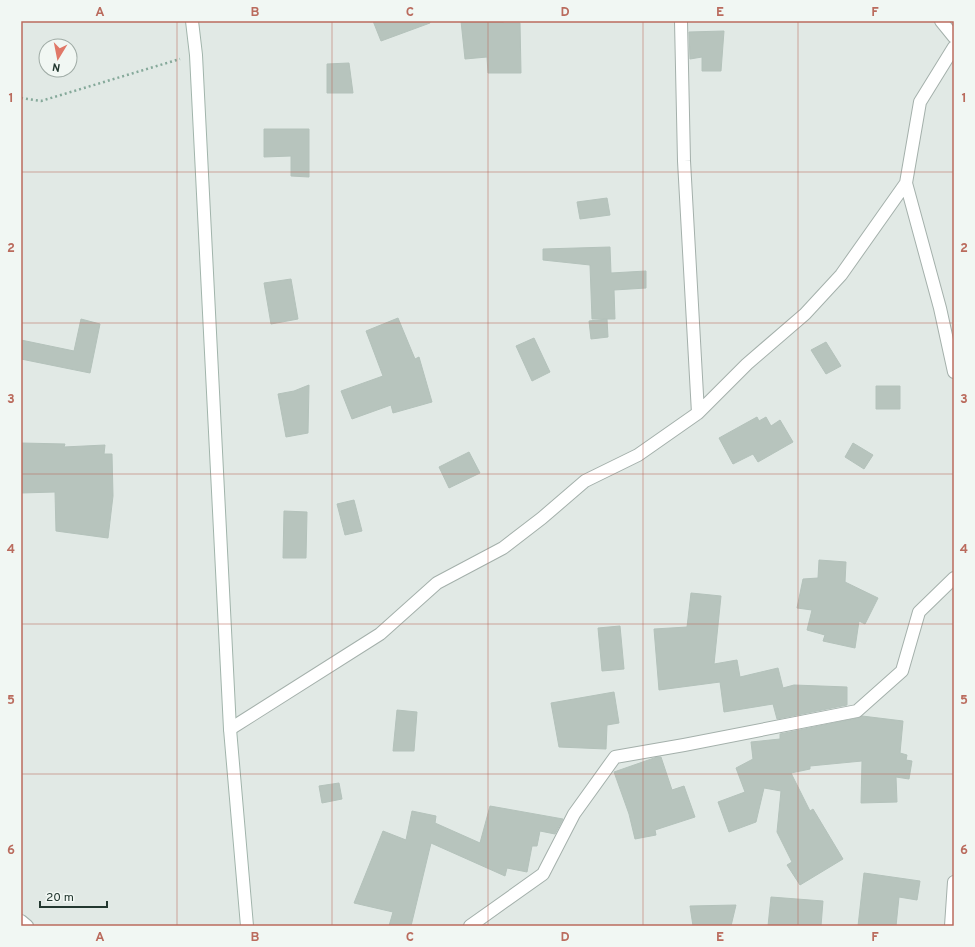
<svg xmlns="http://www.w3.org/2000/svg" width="975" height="947" font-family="Overpass,sans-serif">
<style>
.building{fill:#b7c4bd;stroke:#b4c2bb}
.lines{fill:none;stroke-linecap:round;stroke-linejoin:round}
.street-casing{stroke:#a4b0ab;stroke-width:14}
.secondary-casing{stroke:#a1b4ab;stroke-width:14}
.path{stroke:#85a99a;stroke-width:2.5;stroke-dasharray:2 3;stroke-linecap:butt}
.street{stroke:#fff;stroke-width:12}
.secondary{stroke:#fff;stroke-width:12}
.grid{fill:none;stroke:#ba6b5d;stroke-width:1;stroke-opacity:0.55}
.neatline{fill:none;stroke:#ba6b5d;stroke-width:1.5}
.grid-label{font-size:13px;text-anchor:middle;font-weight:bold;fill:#ba6b5d}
</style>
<rect width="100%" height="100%" fill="#e1e9e5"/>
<path class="building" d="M 373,21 L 430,21 L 430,23 L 381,41 Z
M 461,21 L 503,21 L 503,23 L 520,23 L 521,73 L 488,73 L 487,57 L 465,59 Z
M 724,31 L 721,71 L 702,71 L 702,57 L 690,59 L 689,32 Z
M 349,63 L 353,93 L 327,93 L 327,64 Z
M 264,129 L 309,129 L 309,177 L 291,176 L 291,156 L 264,157 Z
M 607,198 L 610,215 L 580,219 L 577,202 Z
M 610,247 L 611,273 L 646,271 L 646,288 L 614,290 L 615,319 L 592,319 L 590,265 L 543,260 L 543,249 Z
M 291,279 L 298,319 L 271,324 L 264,283 Z
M 398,318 L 415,359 L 419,357 L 432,402 L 393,413 L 391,405 L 352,419 L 341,391 L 383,376 L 366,331 Z
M 81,319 L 100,324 L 90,373 L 21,359 L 21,340 L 74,351 Z
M 607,319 L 608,337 L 591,339 L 589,321 Z
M 534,338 L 550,372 L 532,381 L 516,346 Z
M 826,342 L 841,366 L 826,374 L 811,350 Z
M 309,385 L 308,433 L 286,437 L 278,394 L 294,391 Z
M 876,386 L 900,386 L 900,409 L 876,409 Z
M 757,417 L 759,421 L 766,417 L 771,426 L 780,420 L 793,442 L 758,462 L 753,454 L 733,464 L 719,438 Z
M 21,443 L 65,444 L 64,447 L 105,445 L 104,454 L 112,454 L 113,496 L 108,538 L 56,531 L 55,492 L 21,493 Z
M 853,443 L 873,455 L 864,469 L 845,457 Z
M 469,452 L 480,473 L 449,488 L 439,467 Z
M 354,500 L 362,531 L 345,535 L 337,504 Z
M 284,511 L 307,512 L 306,558 L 283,558 Z
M 819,560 L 846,562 L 845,582 L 878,598 L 865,624 L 859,621 L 855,648 L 823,641 L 825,635 L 807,630 L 812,610 L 797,608 L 803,579 L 818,578 Z
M 691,593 L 721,596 L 714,664 L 737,660 L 740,677 L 778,668 L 783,688 L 794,685 L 847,687 L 847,705 L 777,719 L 773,704 L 724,712 L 720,682 L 659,690 L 654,629 L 687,627 Z
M 620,626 L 624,669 L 602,671 L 598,628 Z
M 614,692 L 619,723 L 607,725 L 606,749 L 559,747 L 551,703 Z
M 397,710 L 417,712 L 414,751 L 393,751 Z
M 862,716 L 903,721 L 900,753 L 907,755 L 906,760 L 912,761 L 909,779 L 896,777 L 897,802 L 861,803 L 862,761 L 810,766 L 810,769 L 791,773 L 810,811 L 813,809 L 843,859 L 800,885 L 787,865 L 792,862 L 777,832 L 781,791 L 764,788 L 756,822 L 729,832 L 718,802 L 745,792 L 736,768 L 753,759 L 751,742 L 780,739 L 780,734 L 858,718 Z
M 657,757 L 661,757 L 672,790 L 684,786 L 695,817 L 655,830 L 656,835 L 635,839 L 629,814 L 614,772 Z
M 339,783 L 342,799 L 322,803 L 319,786 Z
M 490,806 L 563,819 L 555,834 L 540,831 L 537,846 L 532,846 L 527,872 L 507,868 L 505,876 L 431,843 L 411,926 L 389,926 L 393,912 L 354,903 L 383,831 L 406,840 L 412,811 L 436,816 L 435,823 L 480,843 Z
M 864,873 L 920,881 L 917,900 L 899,897 L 896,926 L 858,926 Z
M 771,897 L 823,901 L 821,926 L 768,926 Z
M 736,905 L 731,926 L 693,926 L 690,906 Z"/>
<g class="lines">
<g class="street-casing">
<path id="street" d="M 681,21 L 684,161 L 698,413
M 941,21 L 954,37
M 906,183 L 940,308 L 954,372
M 230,729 L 380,634 L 437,583 L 503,548 L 542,518 L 585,481 L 638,455 L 698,413 L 747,364 L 805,314 L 841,275 L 906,183 L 920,102 L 954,47
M 21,921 L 27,926
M 470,926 L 543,874 L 574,814 L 615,757 L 684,745 L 857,711 L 902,671 L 919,612 L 954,578
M 951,926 L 954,882"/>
</g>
<g class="secondary-casing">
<path id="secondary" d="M 192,21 L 196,55 L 230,729 L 247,926"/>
</g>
<path class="path" d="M 21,98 L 41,101 L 180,59"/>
<use href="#street" class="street"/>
<use href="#secondary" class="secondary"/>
</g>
<path class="grid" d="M 177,21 L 177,926M 332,21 L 332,926M 488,21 L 488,926M 643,21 L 643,926M 798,21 L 798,926M 21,172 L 954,172M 21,323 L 954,323M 21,474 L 954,474M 21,624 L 954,624M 21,774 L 954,774"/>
<rect width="975" height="947" fill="none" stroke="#f1f7f3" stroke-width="44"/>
<g transform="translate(58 58) rotate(190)"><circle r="19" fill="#f1f7f3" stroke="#9faba5"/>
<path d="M0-3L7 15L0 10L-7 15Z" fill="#e07868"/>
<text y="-6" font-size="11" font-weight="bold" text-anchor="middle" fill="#233830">N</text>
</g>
<path d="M40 901v6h67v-6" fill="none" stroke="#233830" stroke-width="2"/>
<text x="46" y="901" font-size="12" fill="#233830" stroke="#f1f7f3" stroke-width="3" paint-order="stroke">20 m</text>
<rect x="22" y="22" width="931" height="903" class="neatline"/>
<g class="grid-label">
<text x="100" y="16">A</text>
<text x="255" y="16">B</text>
<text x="410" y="16">C</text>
<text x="565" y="16">D</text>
<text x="720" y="16">E</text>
<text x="875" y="16">F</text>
<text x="11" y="102">1</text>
<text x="964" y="102">1</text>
<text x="11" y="252">2</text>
<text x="964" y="252">2</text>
<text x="11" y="403">3</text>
<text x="964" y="403">3</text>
<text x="11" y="553">4</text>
<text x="964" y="553">4</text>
<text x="11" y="704">5</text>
<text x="964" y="704">5</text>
<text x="11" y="854">6</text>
<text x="964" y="854">6</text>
<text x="100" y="941">A</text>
<text x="255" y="941">B</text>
<text x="410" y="941">C</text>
<text x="565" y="941">D</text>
<text x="720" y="941">E</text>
<text x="875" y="941">F</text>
</g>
</svg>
